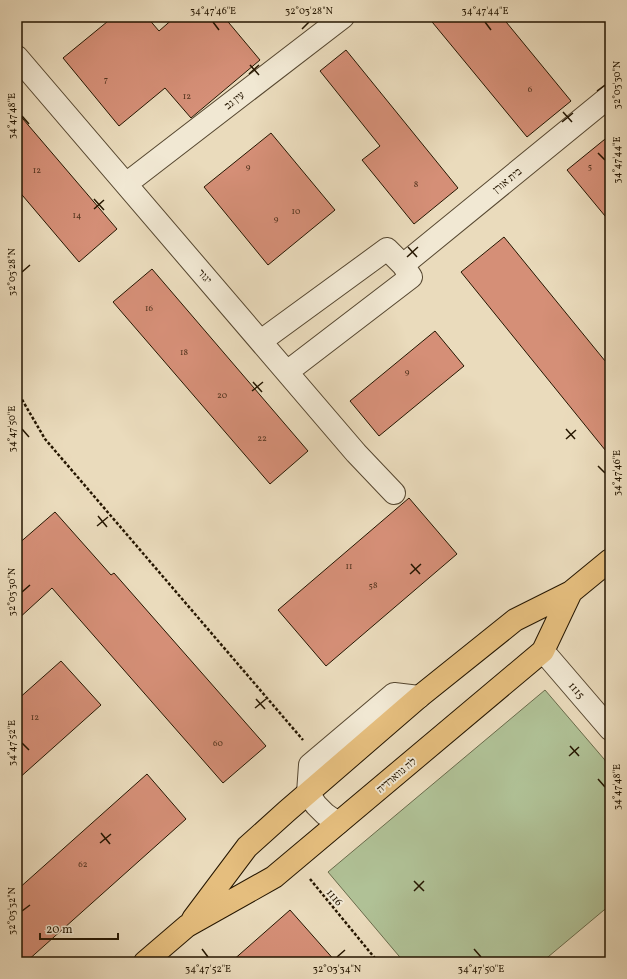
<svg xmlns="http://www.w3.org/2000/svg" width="627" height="979" font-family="Vollkorn,'Frank Ruhl Libre',serif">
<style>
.green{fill:#b0c196;stroke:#6a6c4c}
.building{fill:#d58f77;stroke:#251601}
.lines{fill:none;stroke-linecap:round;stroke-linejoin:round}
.minor-casing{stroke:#564730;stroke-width:24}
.major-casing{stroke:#251601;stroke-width:24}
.path{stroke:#251601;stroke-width:2.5;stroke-dasharray:3 2;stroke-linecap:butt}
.minor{stroke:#f1e8d3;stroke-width:22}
.major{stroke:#e5be7e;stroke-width:22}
.ticks{fill:none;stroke:#251601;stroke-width:1.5}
.labels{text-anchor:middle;stroke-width:4;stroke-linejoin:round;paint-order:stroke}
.number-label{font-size:9px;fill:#51341e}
.street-label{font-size:11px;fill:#251601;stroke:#f1e8d3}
.neatline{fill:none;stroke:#251601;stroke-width:1.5}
.ticks-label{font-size:10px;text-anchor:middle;fill:#251601}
</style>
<rect width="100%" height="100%" fill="#eadbbc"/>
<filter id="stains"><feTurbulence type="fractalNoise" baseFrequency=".005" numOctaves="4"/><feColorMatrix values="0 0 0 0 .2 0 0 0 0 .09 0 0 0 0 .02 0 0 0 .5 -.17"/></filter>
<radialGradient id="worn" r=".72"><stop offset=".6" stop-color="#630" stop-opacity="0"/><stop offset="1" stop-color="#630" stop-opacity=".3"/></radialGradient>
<path class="green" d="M 545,690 L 610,766 L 610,905 L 542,962 L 404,962 L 328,872 Z"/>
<path class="building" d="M 113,17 L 147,17 L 159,31 L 175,17 L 224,17 L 260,60 L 191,118 L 165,88 L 119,126 L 63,58 Z
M 428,17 L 502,17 L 571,101 L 527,137 Z
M 346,50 L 458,188 L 414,224 L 362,160 L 380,146 L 320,71 Z
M 17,112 L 117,229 L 79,262 L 17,189 Z
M 271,133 L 335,210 L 268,265 L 204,187 Z
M 610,135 L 610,222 L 567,170 Z
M 504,237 L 610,367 L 610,456 L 461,272 Z
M 152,269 L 308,451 L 270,484 L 113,302 Z
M 435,331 L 464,366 L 379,436 L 350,401 Z
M 409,498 L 457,554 L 326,666 L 278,610 Z
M 55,512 L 111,575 L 114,573 L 266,746 L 223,783 L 52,588 L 17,620 L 17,545 Z
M 61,661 L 101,705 L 17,780 L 17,700 Z
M 147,774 L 186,819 L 26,962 L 17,962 L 17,890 Z
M 290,910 L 336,962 L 231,962 Z"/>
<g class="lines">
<g class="minor-casing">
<path id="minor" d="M 17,57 L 356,453 L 394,493
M 126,184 L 343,17
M 403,265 L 610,96
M 261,341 L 387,249 L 403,265 L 411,277 L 287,372
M 543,651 L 610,729
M 338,823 L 325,814 L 316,805 L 308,793 L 310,765 L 394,694 L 419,697"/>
</g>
<g class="major-casing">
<path id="major" d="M 193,919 L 247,847 L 287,811 L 419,697 L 515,620 L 571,592 L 610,560
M 145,962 L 187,926 L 274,877 L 543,651 L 571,592"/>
</g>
<path class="path" d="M 17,391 L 45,439 L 303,740
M 310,879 L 378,962"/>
<use href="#minor" class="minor"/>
<use href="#major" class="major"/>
</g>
<path class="ticks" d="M 213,22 L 219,30M 485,22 L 491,30M 302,29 L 309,22M 250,65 L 259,75M 249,74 L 259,65M 597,91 L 605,85M 563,112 L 572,122M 22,116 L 29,124M 562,122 L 573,113M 598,153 L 605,160M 94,199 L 104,210M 94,209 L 104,200M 408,247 L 417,257M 407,257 L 418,247M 22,272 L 30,265M 253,382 L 262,392M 252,391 L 263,382M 22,429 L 29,437M 566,429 L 575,439M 566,439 L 576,430M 598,466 L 605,473M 98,516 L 107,527M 97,526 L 108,517M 411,564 L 420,574M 410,574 L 421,564M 22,592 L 30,585M 256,699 L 265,709M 255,708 L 266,699M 22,743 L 29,750M 570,746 L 579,756M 569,756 L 579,747M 598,779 L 605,787M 101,833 L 110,844M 100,843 L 111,834M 414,881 L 424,891M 414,891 L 424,881M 22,911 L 30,905M 202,949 L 208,957M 474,949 L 481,957M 337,957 L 345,950"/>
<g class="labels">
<g class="number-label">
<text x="106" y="82">7</text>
<text x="530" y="92">6</text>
<text x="187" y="99">12</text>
<text x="590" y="169">5</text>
<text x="248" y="170">9</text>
<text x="37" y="173">12</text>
<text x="416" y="187">8</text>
<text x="296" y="214">10</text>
<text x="77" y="218">14</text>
<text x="276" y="222">9</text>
<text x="149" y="311">16</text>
<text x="184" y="355">18</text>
<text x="407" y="375">9</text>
<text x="222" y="398">20</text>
<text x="262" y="441">22</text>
<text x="349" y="569">11</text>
<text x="373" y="588">58</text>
<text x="35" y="720">12</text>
<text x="218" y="746">60</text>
<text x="83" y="867">62</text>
</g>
<g class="street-label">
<text transform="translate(234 100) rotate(-38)" y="4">עין גב</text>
<text transform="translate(507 180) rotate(-39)" y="4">בית אורן</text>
<text transform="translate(205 276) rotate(49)" y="4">יגור</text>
<text transform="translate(577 690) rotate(49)" y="4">1115</text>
<text transform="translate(396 775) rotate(-40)" y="4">לה גווארדיה</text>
<text transform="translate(335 897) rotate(51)" y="4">1116</text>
</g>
</g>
<rect width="627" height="979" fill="none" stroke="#eadbbc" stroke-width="44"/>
<path d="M40 933v6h78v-6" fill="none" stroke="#251601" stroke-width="2"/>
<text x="46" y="933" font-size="12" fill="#251601" stroke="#f1e8d3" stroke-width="3" paint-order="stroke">20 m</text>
<rect x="22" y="22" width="583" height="935" class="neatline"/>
<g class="ticks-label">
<text x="213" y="14">34°47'46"E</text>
<text x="309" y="14">32°03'28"N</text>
<text x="485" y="14">34°47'44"E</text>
<text transform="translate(616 85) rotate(-90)" y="4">32°03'30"N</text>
<text transform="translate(11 116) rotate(-90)" y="4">34°47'48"E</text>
<text transform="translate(616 160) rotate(-90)" y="4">34°47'44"E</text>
<text transform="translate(11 272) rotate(-90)" y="4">32°03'28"N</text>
<text transform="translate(11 429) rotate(-90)" y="4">34°47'50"E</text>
<text transform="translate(616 473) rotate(-90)" y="4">34°47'46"E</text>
<text transform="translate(11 592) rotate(-90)" y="4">32°03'30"N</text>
<text transform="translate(11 743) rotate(-90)" y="4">34°47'52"E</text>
<text transform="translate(616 787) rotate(-90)" y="4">34°47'48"E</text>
<text transform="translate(11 911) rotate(-90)" y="4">32°03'32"N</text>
<text x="208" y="972">34°47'52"E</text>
<text x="337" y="972">32°03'34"N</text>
<text x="481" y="972">34°47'50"E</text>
</g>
<rect width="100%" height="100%" filter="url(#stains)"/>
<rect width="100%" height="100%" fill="url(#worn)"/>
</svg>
